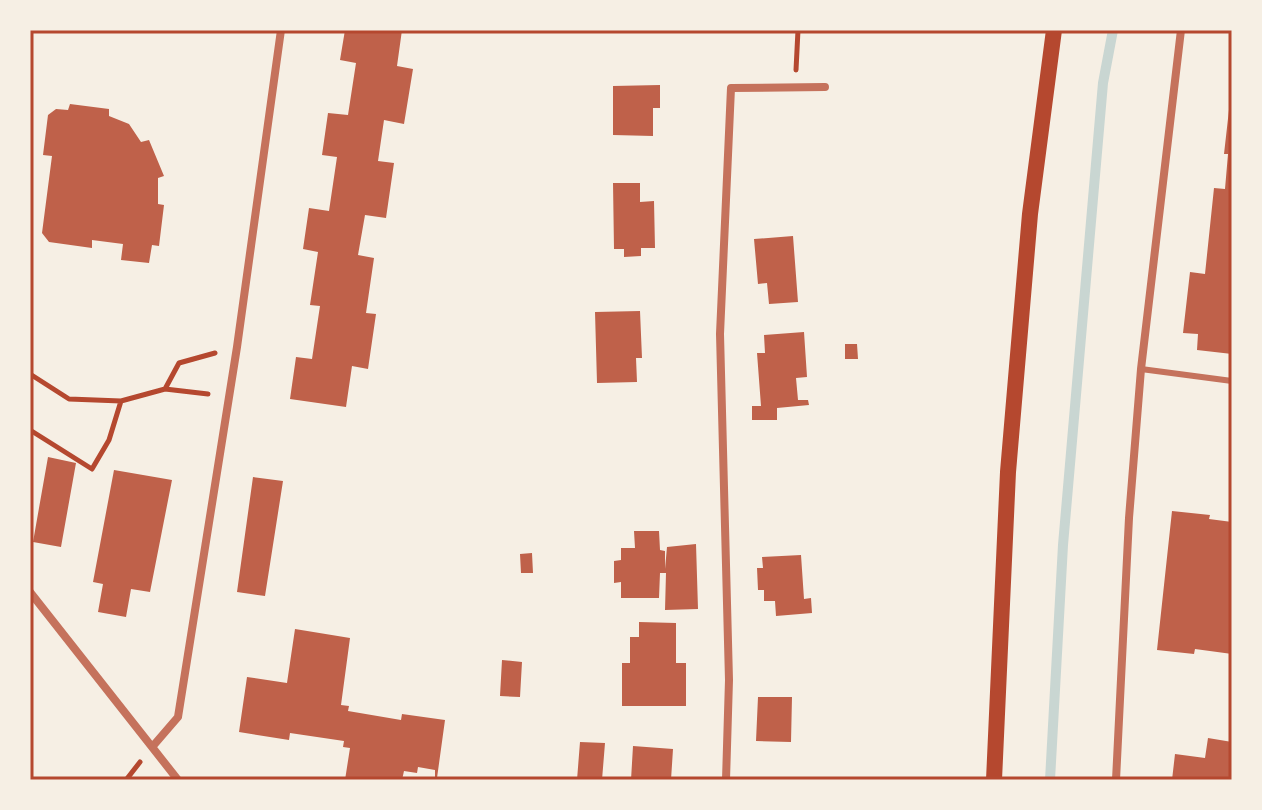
<svg xmlns="http://www.w3.org/2000/svg" width="1262" height="810" font-family="'PT Sans Narrow',sans-serif">
<style>
.lines{fill:none;stroke-linecap:round;stroke-linejoin:round}
.stream{stroke:#c9d6d2;stroke-width:10}
.building{fill:#bf614a}
.path{stroke:#b5482f;stroke-width:5}
.service{stroke:#c5725c;stroke-width:6}
.minor{stroke:#c5725c;stroke-width:8}
.secondary{stroke:#b5482f;stroke-width:16}
.neatline{fill:none;stroke:#b5482f;stroke-width:3}
</style>
<rect width="100%" height="100%" fill="#f6efe4"/>
<g class="lines">
<path class="stream" d="M 1050,780 L 1063,545 L 1103,83 L 1113,30"/>
</g>
<path class="building" d="M 345,30 L 402,30 L 397,66 L 413,69 L 404,124 L 384,120 L 378,161 L 394,163 L 386,218 L 365,215 L 358,255 L 374,258 L 366,313 L 376,314 L 368,369 L 352,366 L 346,407 L 290,399 L 296,357 L 312,359 L 320,306 L 310,305 L 318,252 L 303,249 L 309,208 L 329,211 L 337,157 L 322,155 L 328,113 L 348,115 L 356,63 L 340,60 Z
M 660,85 L 660,108 L 653,108 L 653,136 L 613,135 L 613,86 Z
M 1230,101 L 1232,101 L 1232,354 L 1197,350 L 1198,334 L 1183,333 L 1190,272 L 1205,274 L 1214,188 L 1225,189 L 1228,154 L 1224,154 Z
M 70,104 L 109,109 L 109,116 L 129,124 L 141,142 L 149,140 L 164,176 L 158,178 L 158,204 L 164,205 L 159,246 L 152,245 L 149,263 L 121,260 L 123,244 L 92,240 L 92,248 L 49,242 L 42,233 L 52,156 L 43,155 L 48,115 L 56,109 L 68,110 Z
M 613,183 L 640,183 L 640,202 L 654,201 L 655,248 L 641,248 L 641,256 L 624,257 L 624,249 L 614,249 Z
M 793,236 L 798,302 L 769,304 L 767,283 L 758,284 L 754,239 Z
M 640,311 L 642,358 L 636,358 L 637,382 L 597,383 L 595,312 Z
M 804,332 L 807,377 L 796,378 L 798,400 L 808,400 L 809,405 L 777,408 L 777,420 L 752,420 L 752,406 L 761,406 L 757,353 L 765,353 L 764,335 Z
M 845,344 L 857,344 L 858,359 L 845,359 Z
M 48,457 L 76,463 L 61,547 L 33,542 Z
M 114,470 L 172,480 L 150,592 L 131,589 L 126,617 L 98,612 L 103,584 L 93,582 Z
M 253,477 L 283,481 L 265,596 L 237,592 Z
M 1172,511 L 1210,515 L 1209,519 L 1232,522 L 1232,654 L 1195,649 L 1194,654 L 1157,650 Z
M 634,531 L 659,531 L 660,550 L 665,551 L 665,569 L 667,547 L 696,544 L 698,609 L 665,610 L 666,573 L 660,573 L 659,598 L 621,598 L 621,582 L 614,583 L 614,561 L 621,560 L 621,548 L 635,548 Z
M 532,553 L 533,573 L 521,573 L 520,554 Z
M 801,555 L 804,599 L 811,598 L 812,613 L 776,616 L 775,601 L 764,601 L 764,590 L 758,590 L 757,568 L 763,568 L 762,557 Z
M 639,622 L 676,623 L 676,663 L 686,663 L 686,706 L 622,706 L 622,663 L 630,663 L 630,637 L 639,637 Z
M 295,629 L 350,638 L 341,705 L 349,706 L 348,711 L 401,720 L 402,714 L 445,720 L 437,778 L 435,778 L 435,770 L 418,767 L 417,773 L 404,771 L 402,780 L 345,780 L 350,748 L 343,747 L 344,741 L 290,733 L 289,740 L 239,732 L 247,677 L 287,683 Z
M 502,660 L 522,662 L 520,697 L 500,696 Z
M 758,697 L 792,697 L 791,742 L 756,741 Z
M 1208,738 L 1232,742 L 1232,780 L 1172,780 L 1175,754 L 1205,758 Z
M 580,742 L 605,743 L 602,780 L 577,780 Z
M 633,746 L 673,749 L 671,780 L 631,780 Z"/>
<g class="lines">
<path class="path" d="M 796,70 L 798,30
M 30,374 L 69,399 L 121,401 L 165,389 L 208,394
M 165,389 L 179,363 L 215,353
M 30,430 L 92,469 L 109,440 L 121,401
M 126,780 L 140,762"/>
<path class="service" d="M 1141,369 L 1232,381"/>
<path class="minor" d="M 30,592 L 178,780
M 153,746 L 178,717 L 237,347 L 281,30
M 726,780 L 729,680 L 720,334 L 731,88 L 825,87
M 1116,780 L 1129,518 L 1141,369 L 1181,30"/>
<path class="secondary" d="M 994,780 L 1008,472 L 1030,214 L 1054,30"/>
</g>
<rect width="1262" height="810" fill="none" stroke="#f6efe4" stroke-width="64"/>
<rect x="32" y="32" width="1198" height="746" class="neatline"/>
</svg>
